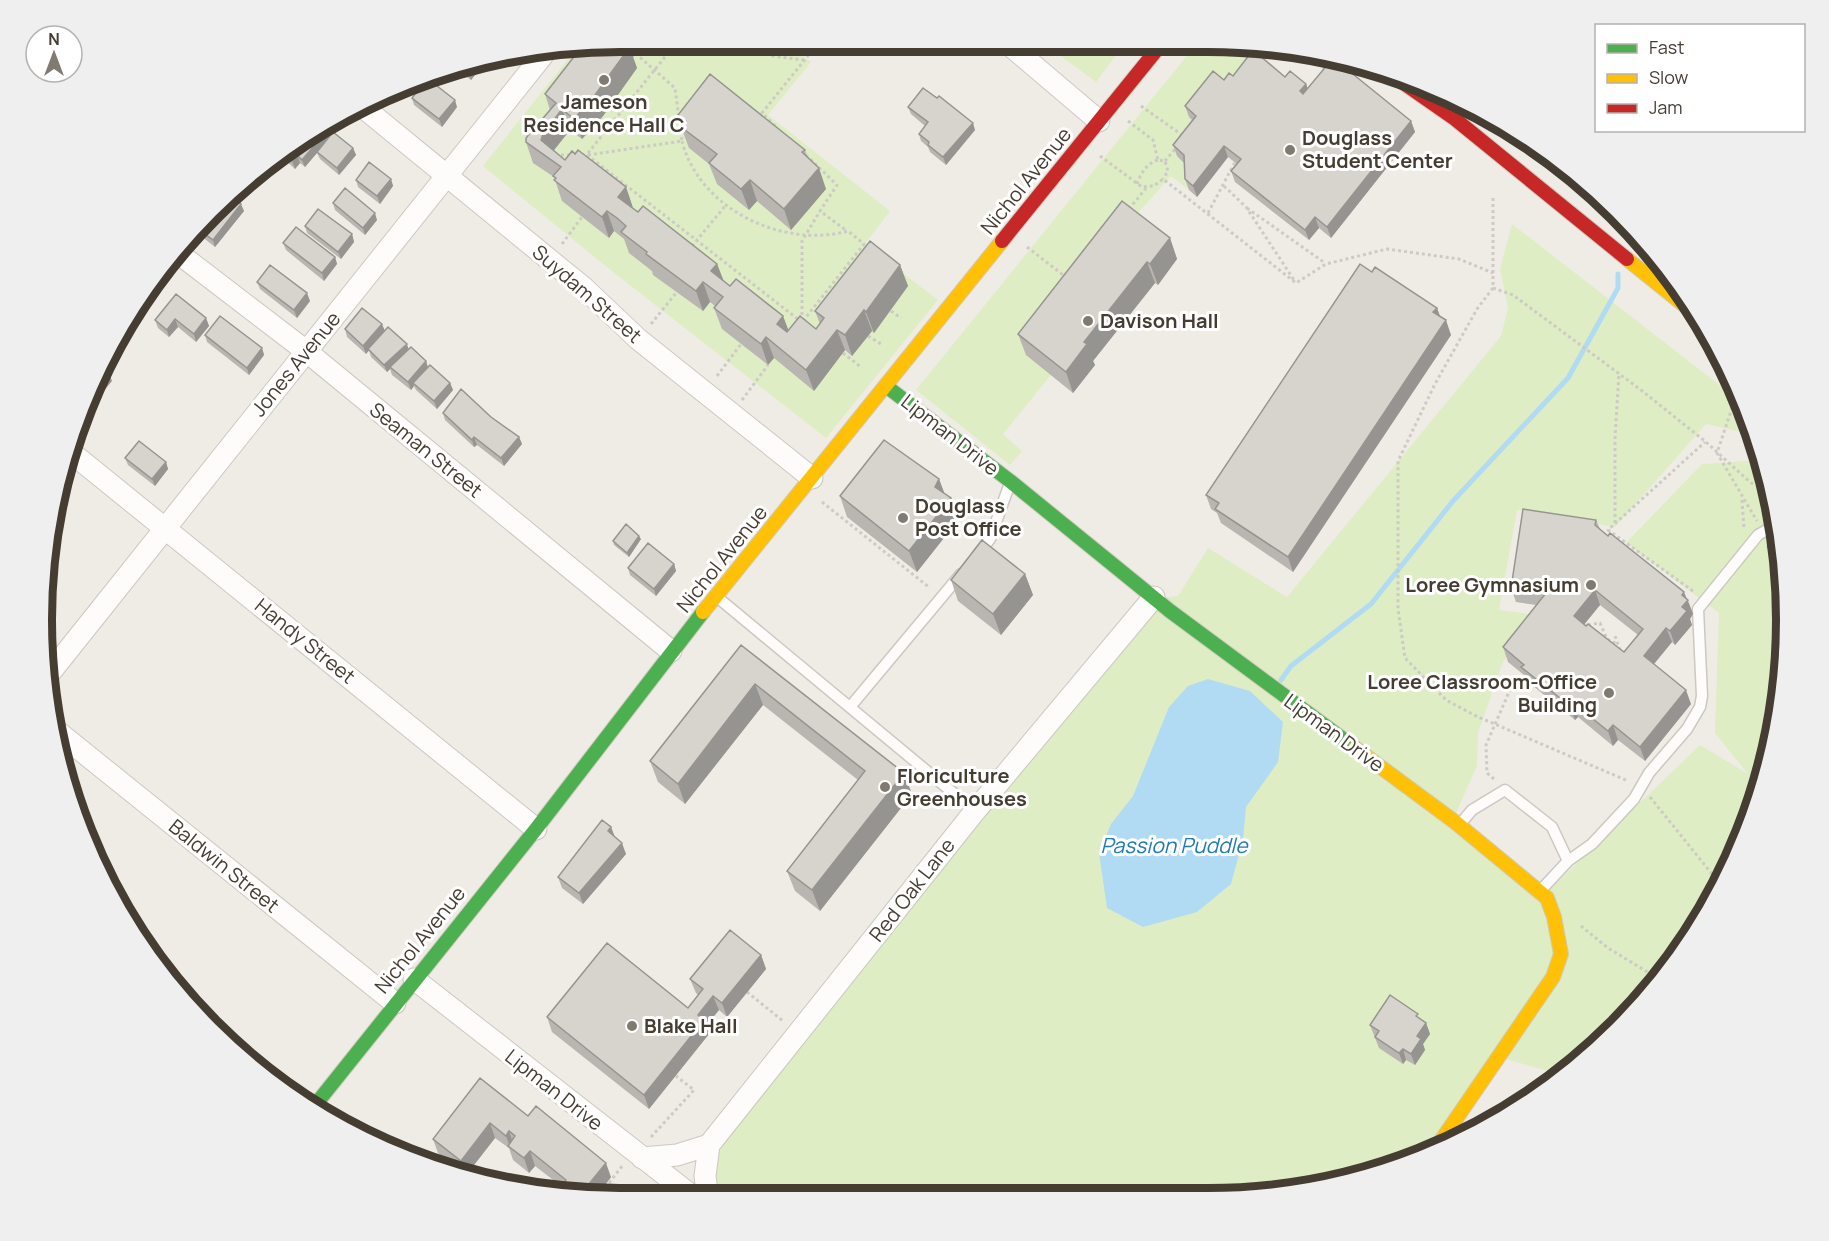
<svg xmlns="http://www.w3.org/2000/svg" width="1829" height="1241" font-family="Manrope,sans-serif">
<style>
.green{fill:#deedc3}
.water{fill:#b1dbf3}
.lines{fill:none;stroke-linecap:round;stroke-linejoin:round}
.stream{stroke:#b1dbf3;stroke-width:5}
.lane-casing{stroke:#cbc8c2;stroke-width:13}
.street-casing{stroke:#cbc8c2;stroke-width:23}
.fast-casing{stroke:#d0cabd;stroke-width:16}
.slow-casing{stroke:#d0cabd;stroke-width:16}
.jam-casing{stroke:#d0cabd;stroke-width:16}
.path{stroke:#cecac5;stroke-width:3;stroke-dasharray:3 3;stroke-linecap:butt}
.lane{stroke:#fdfcfb;stroke-width:10}
.street{stroke:#fdfcfb;stroke-width:21}
.fast{stroke:#4caf50;stroke-width:14}
.slow{stroke:#ffc107;stroke-width:14}
.jam{stroke:#c62828;stroke-width:14}
.wall{fill:#b9b5b0;fill-rule:evenodd}
.shaded-wall{fill:#969490}
.building{fill:#d7d3cd;stroke:#969490;stroke-width:1.5;fill-rule:evenodd}
.poi-dot{fill:#807a71;stroke:#fff;stroke-width:2}
.labels{text-anchor:middle;stroke-width:6;stroke-linejoin:round;paint-order:stroke}
.poi-label{font-size:20px;font-weight:bold;fill:#453d32;stroke:#fff;text-anchor:start}
.street-label{font-size:20px;fill:#453d32;stroke:#fff}
.water-label{font-size:21px;font-style:italic;fill:#207bb3;stroke:#fff}
.rim{fill:none;stroke:#453d32;stroke-width:8}
</style>
<rect width="100%" height="100%" fill="#efece6"/>
<path class="green" d="M 621,42 L 786,42 L 811,62 L 768,115 L 890,211 L 865,244 L 938,300 L 826,438 L 613,272 L 483,166 L 576,49 Z
M 1042,42 L 1126,42 L 1096,82 Z
M 1198,42 L 1261,47 L 1266,51 L 1189,117 L 1200,126 L 1188,166 L 1189,190 L 1171,176 L 1130,222 L 1051,375 L 1003,434 L 1022,451 L 1010,465 L 916,390 Z
M 1512,224 L 1745,405 L 1754,435 L 1706,424 L 1615,527 L 1517,510 L 1499,610 L 1539,615 L 1503,662 L 1478,733 L 1477,766 L 1456,813 L 1544,895 L 1700,745 L 1748,774 L 1715,733 L 1719,613 L 1626,543 L 1702,464 L 1762,460 L 1776,507 L 1787,620 L 1776,733 L 1759,788 L 1753,782 L 1758,793 L 1743,842 L 1690,942 L 1618,1029 L 1562,1075 L 1506,1059 L 1430,1155 L 1322,1188 L 1208,1199 L 708,1199 L 709,1145 L 1159,598 L 1178,596 L 1208,548 L 1287,597 L 1501,336 L 1508,308 L 1500,269 Z"/>
<path class="water" d="M 1208,679 L 1250,691 L 1283,722 L 1278,762 L 1246,807 L 1243,839 L 1231,884 L 1197,912 L 1143,927 L 1107,908 L 1099,853 L 1111,824 L 1133,796 L 1169,707 L 1188,686 Z"/>
<g class="lines">
<path class="stream" d="M 1281,680 L 1291,666 L 1371,604 L 1453,501 L 1568,378 L 1618,288 L 1618,274"/>
<g class="lane-casing">
<path id="lane" d="M 979,553 L 990,539 L 1010,483
M 717,597 L 975,811
M 850,707 L 961,574
M 1461,823 L 1472,810 L 1505,790 L 1552,827 L 1568,861
M 1540,891 L 1568,861 L 1592,844 L 1634,799 L 1649,773 L 1687,729 L 1700,707 L 1702,696 L 1698,609 L 1758,535 L 1777,524"/>
</g>
<g class="street-casing">
<path id="street" d="M 1006,42 L 1099,121
M 364,108 L 584,288 L 638,339 L 812,478
M 178,253 L 306,351 L 671,651
M 73,454 L 536,829
M 49,674 L 543,55
M 53,728 L 395,1003
M 414,979 L 696,1199
M 642,1158 L 677,1155 L 709,1145
M 708,1199 L 705,1176 L 709,1145 L 975,811 L 1154,597"/>
</g>
<g class="fast-casing">
<path id="fast" d="M 886,386 L 1010,481 L 1170,611 L 1355,748
M 316,1104 L 536,829 L 703,612"/>
</g>
<g class="slow-casing">
<path id="slow" d="M 1627,259 L 1699,317
M 703,612 L 1002,241
M 1355,748 L 1455,822 L 1547,898 L 1554,917 L 1561,954 L 1553,977 L 1432,1154"/>
</g>
<g class="jam-casing">
<path id="jam" d="M 1399,80 L 1455,119 L 1627,259
M 1002,241 L 1163,42"/>
</g>
<path class="path" d="M 745,42 L 772,56 L 804,60
M 570,50 L 577,56
M 1323,70 L 1331,56
M 611,105 L 620,113
M 1141,106 L 1182,135
M 1128,121 L 1153,140 L 1158,160 L 1165,161 L 1168,171 L 1163,179
M 775,126 L 762,113 L 819,42
M 682,141 C 699,209 783,249 848,231 L 864,244 L 803,321
M 588,153 L 677,42
M 555,155 L 572,155
M 587,155 L 799,320
M 588,155 L 682,141 L 675,88 L 635,53
M 806,155 L 837,185 L 820,211 L 847,231
M 1100,156 L 1142,187 L 1154,186 L 1163,179 L 1296,283 L 1326,264 L 1387,249 L 1459,259 L 1493,273
M 1165,161 L 1175,149
M 1137,184 C 1141,173 1146,164 1158,160
M 1224,186 L 1246,207 L 1294,280
M 1493,198 L 1493,288 L 1513,295 L 1641,390 L 1706,442 L 1751,483 L 1770,488
M 1247,208 L 1325,263
M 1129,209 L 1147,187
M 1208,213 L 1235,162
M 562,244 L 582,217
M 692,246 L 726,205
M 1027,247 L 1067,278
M 1493,288 L 1477,309 L 1435,384 L 1398,461 L 1398,609 L 1405,658 L 1446,700 L 1476,716 L 1628,781
M 891,311 L 901,318
M 802,321 L 802,241 L 820,211
M 651,324 L 676,293
M 868,336 L 881,344
M 843,353 L 862,368
M 717,376 L 741,344
M 1738,390 L 1717,453 L 1757,521
M 742,400 L 768,365
M 1742,500 L 1744,529
M 822,502 L 930,588
M 1615,523 L 1615,438 L 1619,373
M 1767,546 L 1781,564
M 1693,591 L 1608,530 L 1705,442
M 1588,625 L 1600,623 L 1607,639 L 1617,644
M 1615,636 L 1620,650
M 1494,779 L 1487,773 L 1486,745 L 1516,676
M 1650,797 L 1720,884
M 1581,926 L 1608,948 L 1659,979
M 747,992 L 783,1021
M 651,1137 L 694,1090 L 676,1076
M 598,1197 L 623,1165"/>
<use href="#lane" class="lane"/>
<use href="#street" class="street"/>
<use href="#fast" class="fast"/>
<use href="#slow" class="slow"/>
<use href="#jam" class="jam"/>
</g>
<path class="wall" d="M 621,42 L 659,42 L 652,51 L 643,43 L 633,57 L 637,68 L 603,116 L 582,139 L 570,130 L 554,150 L 565,160 L 626,187 L 633,208 L 717,264 L 723,281 L 730,286 L 783,316 L 788,330 L 816,329 L 820,324 L 815,311 L 900,265 L 908,286 L 874,333 L 872,331 L 852,356 L 845,350 L 814,391 L 774,358 L 768,365 L 722,329 L 714,308 L 715,306 L 710,302 L 703,311 L 653,275 L 652,271 L 629,253 L 624,239 L 614,231 L 609,238 L 562,201 L 554,177 L 533,163 L 526,142 L 550,110 L 545,94 Z
M 483,65 L 471,80 L 456,69 Z
M 1233,76 L 1285,77 L 1306,84 L 1308,89 L 1411,121 L 1415,132 L 1331,238 L 1319,228 L 1309,240 L 1235,182 L 1231,171 L 1237,164 L 1228,157 L 1197,197 L 1189,190 L 1185,179 L 1184,163 L 1177,156 L 1173,145 L 1192,120 L 1189,117 L 1185,106 L 1224,80 Z
M 412,98 L 457,107 L 442,127 L 414,105 Z
M 908,107 L 975,130 L 946,165 L 930,152 L 928,147 L 921,141 L 919,134 L 925,126 L 911,114 Z
M 678,115 L 805,150 L 808,158 L 826,189 L 791,230 L 757,201 L 749,210 L 717,184 L 709,164 L 689,148 L 681,127 L 682,126 Z
M 333,132 L 353,148 L 356,155 L 339,175 L 320,159 L 317,153 L 305,167 L 300,163 L 295,169 L 284,159 L 282,155 L 299,140 Z
M 391,179 L 393,186 L 380,204 L 358,187 L 356,180 Z
M 235,199 L 244,211 L 215,247 L 201,236 L 200,232 Z
M 333,203 L 377,220 L 365,235 L 335,210 Z
M 305,226 L 352,234 L 354,242 L 341,259 L 307,233 Z
M 1170,238 L 1177,259 L 1158,285 L 1155,283 L 1093,361 L 1095,365 L 1073,393 L 1026,355 L 1018,334 Z
M 283,243 L 335,257 L 337,264 L 324,281 L 286,250 Z
M 1372,272 L 1437,308 L 1440,316 L 1451,335 L 1293,572 L 1221,523 L 1217,513 L 1211,509 L 1206,495 Z
M 257,282 L 310,301 L 297,318 L 260,289 Z
M 206,318 L 209,326 L 196,342 L 178,327 L 169,337 L 158,328 L 155,320 Z
M 345,329 L 385,331 L 426,361 L 428,367 L 450,383 L 453,390 L 437,409 L 416,390 L 414,386 L 411,390 L 392,375 L 390,369 L 387,372 L 371,357 L 369,350 L 366,354 L 347,337 Z
M 205,335 L 262,348 L 264,355 L 249,375 L 207,342 Z
M 443,413 L 491,417 L 519,437 L 522,444 L 504,466 L 477,445 L 474,447 L 445,420 Z
M 125,458 L 166,462 L 168,469 L 155,486 L 128,465 Z
M 939,479 L 944,493 L 959,519 L 917,572 L 847,517 L 840,496 Z
M 1596,520 L 1600,529 L 1688,600 L 1693,614 L 1690,619 L 1692,625 L 1675,645 L 1672,642 L 1654,664 L 1691,704 L 1645,761 L 1618,740 L 1613,746 L 1578,717 L 1575,720 L 1527,681 L 1524,675 L 1508,662 L 1503,647 L 1536,605 L 1516,602 L 1511,588 ZM 1600,605 L 1638,635 L 1624,652 L 1584,624 Z
M 641,539 L 629,557 L 614,545 L 613,541 Z
M 674,564 L 676,571 L 656,596 L 630,575 L 628,568 Z
M 1025,574 L 1033,595 L 1001,635 L 958,601 L 951,580 Z
M 741,645 L 912,794 L 820,911 L 795,891 L 787,871 L 858,780 L 763,705 L 685,804 L 658,782 L 650,761 Z
M 611,827 L 615,837 L 626,854 L 583,904 L 562,888 L 558,877 Z
M 761,955 L 766,969 L 727,1017 L 719,1010 L 706,1026 L 709,1034 L 649,1109 L 552,1032 L 547,1017 L 688,1008 L 698,995 L 696,993 L 690,979 Z
M 1420,1019 L 1426,1023 L 1430,1034 L 1423,1044 L 1425,1050 L 1415,1065 L 1406,1060 L 1403,1064 L 1379,1048 L 1370,1025 Z
M 480,1078 L 528,1116 L 611,1177 L 596,1197 L 563,1193 L 561,1186 L 535,1166 L 529,1173 L 513,1160 L 509,1148 L 495,1138 L 467,1174 L 463,1173 L 438,1153 L 433,1139 Z"/>
<path class="shaded-wall" d="M 621,42 L 642,42 L 643,43 L 633,57 L 637,68 L 603,116 L 582,139 L 574,119 Z
M 649,42 L 659,42 L 652,51 Z
M 483,65 L 471,80 L 468,73 L 473,66 Z
M 1306,84 L 1310,95 L 1304,102 L 1300,91 Z
M 455,100 L 457,107 L 442,127 L 439,119 Z
M 562,109 L 570,130 L 550,155 L 541,140 L 543,134 Z
M 1411,121 L 1415,132 L 1331,238 L 1327,227 Z
M 973,123 L 975,130 L 946,165 L 943,157 Z
M 331,126 L 333,134 L 305,167 L 302,160 Z
M 1224,146 L 1228,157 L 1197,197 L 1193,186 Z
M 353,148 L 356,155 L 339,175 L 337,168 Z
M 297,155 L 300,163 L 295,169 L 292,161 Z
M 819,168 L 826,189 L 791,230 L 784,209 Z
M 391,179 L 393,186 L 380,204 L 377,196 Z
M 750,180 L 757,201 L 749,210 L 741,189 Z
M 626,187 L 633,208 L 625,218 L 618,197 Z
M 241,204 L 244,211 L 215,247 L 213,240 Z
M 607,211 L 614,231 L 609,238 L 602,217 Z
M 375,213 L 377,220 L 365,235 L 363,228 Z
M 1315,217 L 1319,228 L 1309,240 L 1305,230 Z
M 352,234 L 354,242 L 341,259 L 338,252 Z
M 1170,238 L 1177,259 L 1158,285 L 1150,264 Z
M 335,257 L 337,264 L 324,281 L 322,273 Z
M 1147,262 L 1155,283 L 1093,361 L 1095,365 L 1073,393 L 1066,372 L 1084,342 Z
M 717,264 L 725,284 L 711,271 Z
M 900,265 L 908,286 L 874,333 L 866,312 Z
M 156,278 L 158,284 L 144,300 L 144,299 Z
M 703,282 L 710,302 L 703,311 L 696,291 Z
M 307,293 L 310,301 L 297,318 L 294,310 Z
M 1437,308 L 1442,322 L 1433,312 Z
M 864,310 L 872,331 L 852,356 L 845,335 Z
M 783,316 L 791,337 L 777,324 Z
M 206,318 L 209,326 L 196,342 L 194,334 Z
M 175,319 L 178,327 L 169,337 L 167,330 Z
M 1446,320 L 1451,335 L 1293,572 L 1288,557 Z
M 382,324 L 385,331 L 366,354 L 363,346 Z
M 837,330 L 845,350 L 814,391 L 806,370 Z
M 766,337 L 774,358 L 768,365 L 761,344 Z
M 407,344 L 409,351 L 390,367 L 390,369 L 387,372 L 384,365 Z
M 262,348 L 264,355 L 249,375 L 247,368 Z
M 426,361 L 428,368 L 413,383 L 414,386 L 411,390 L 408,382 Z
M 109,373 L 112,381 L 83,416 L 85,403 Z
M 450,383 L 453,390 L 437,409 L 434,401 Z
M 474,437 L 477,445 L 474,447 L 472,440 Z
M 519,437 L 522,444 L 504,466 L 501,458 Z
M 166,462 L 168,469 L 155,486 L 152,479 Z
M 939,479 L 947,500 L 935,487 Z
M 951,498 L 959,519 L 917,572 L 909,551 Z
M 639,536 L 641,539 L 629,557 L 627,553 Z
M 674,564 L 676,571 L 656,596 L 654,589 Z
M 1025,574 L 1033,595 L 1001,635 L 993,614 Z
M 1595,590 L 1600,605 L 1579,631 L 1574,616 Z
M 1684,592 L 1693,614 L 1690,619 L 1692,625 L 1675,645 L 1670,631 L 1682,595 Z
M 1666,628 L 1672,642 L 1649,670 L 1644,656 Z
M 755,684 L 763,705 L 685,804 L 678,784 Z
M 1686,690 L 1691,704 L 1645,761 L 1640,747 Z
M 1573,703 L 1578,717 L 1575,720 L 1570,706 Z
M 1613,725 L 1618,740 L 1613,746 L 1608,731 Z
M 904,773 L 912,794 L 820,911 L 812,890 Z
M 611,827 L 615,838 L 608,831 Z
M 622,843 L 626,854 L 583,904 L 579,893 Z
M 761,955 L 766,969 L 727,1017 L 722,1003 Z
M 713,996 L 719,1010 L 706,1026 L 709,1034 L 649,1109 L 644,1095 L 698,1015 Z
M 1426,1023 L 1430,1034 L 1423,1044 L 1425,1050 L 1415,1065 L 1411,1054 L 1417,1036 Z
M 1403,1049 L 1406,1060 L 1403,1064 L 1399,1053 Z
M 490,1123 L 495,1138 L 467,1174 L 465,1173 L 461,1161 Z
M 509,1131 L 514,1146 L 510,1147 L 506,1136 Z
M 530,1151 L 535,1166 L 529,1173 L 524,1158 Z
M 606,1163 L 611,1177 L 596,1197 L 580,1195 Z"/>
<path class="building" d="M 621,42 L 622,42 L 629,48 L 595,95 L 574,119 L 562,109 L 543,134 L 541,140 L 565,160 L 572,151 L 575,154 L 578,150 L 626,187 L 618,197 L 627,204 L 638,212 L 643,206 L 717,264 L 711,271 L 730,286 L 736,279 L 783,316 L 777,324 L 787,332 L 800,316 L 816,329 L 824,318 L 815,311 L 870,241 L 900,265 L 866,312 L 864,310 L 845,335 L 837,330 L 806,370 L 766,337 L 761,344 L 714,308 L 723,297 L 703,282 L 696,291 L 646,254 L 647,252 L 621,232 L 626,226 L 617,218 L 607,211 L 602,217 L 554,180 L 556,178 L 553,176 L 561,167 L 526,142 L 526,138 L 556,103 L 545,94 L 580,49 Z
M 1253,50 L 1285,77 L 1290,71 L 1306,84 L 1300,91 L 1303,94 L 1333,58 L 1411,121 L 1327,227 L 1315,217 L 1305,230 L 1231,171 L 1241,159 L 1224,146 L 1193,186 L 1185,179 L 1184,155 L 1173,145 L 1196,116 L 1185,106 L 1213,71 L 1224,80 L 1229,73 L 1233,76 Z
M 473,66 L 468,73 L 462,68 Z
M 710,74 L 805,150 L 802,152 L 819,168 L 784,209 L 750,180 L 741,189 L 709,163 L 717,154 L 681,127 L 686,121 L 678,115 Z
M 427,78 L 455,100 L 439,119 L 412,98 Z
M 923,88 L 937,98 L 939,96 L 973,123 L 943,157 L 928,145 L 929,142 L 919,134 L 928,122 L 908,107 Z
M 329,125 L 331,126 L 302,160 L 297,155 L 292,161 L 284,154 L 299,140 Z
M 333,132 L 353,148 L 337,168 L 317,152 Z
M 369,162 L 391,179 L 377,196 L 356,180 Z
M 345,188 L 375,213 L 363,228 L 333,203 Z
M 235,199 L 241,204 L 213,240 L 201,231 Z
M 1122,201 L 1170,238 L 1150,264 L 1147,262 L 1084,342 L 1087,344 L 1066,372 L 1018,334 Z
M 318,209 L 352,234 L 338,252 L 305,226 Z
M 296,227 L 335,257 L 322,273 L 283,243 Z
M 1360,264 L 1372,272 L 1375,267 L 1437,308 L 1433,312 L 1446,320 L 1288,557 L 1215,509 L 1219,503 L 1206,495 Z
M 270,265 L 307,293 L 294,310 L 257,282 Z
M 176,294 L 206,318 L 194,334 L 175,319 L 167,330 L 155,320 Z
M 362,308 L 382,324 L 363,346 L 345,329 Z
M 220,316 L 262,348 L 247,368 L 205,335 Z
M 388,327 L 407,344 L 384,365 L 368,349 Z
M 411,347 L 426,361 L 408,382 L 390,367 Z
M 430,365 L 450,383 L 434,401 L 413,383 Z
M 104,369 L 109,373 L 85,403 L 86,399 Z
M 461,389 L 491,417 L 519,437 L 501,458 L 474,437 L 472,440 L 443,413 Z
M 884,440 L 939,479 L 935,487 L 951,498 L 909,551 L 840,496 Z
M 139,441 L 166,462 L 152,479 L 125,458 Z
M 1523,509 L 1596,520 L 1595,525 L 1608,536 L 1610,533 L 1684,592 L 1682,595 L 1688,600 L 1682,607 L 1687,611 L 1670,631 L 1666,628 L 1644,656 L 1686,690 L 1640,747 L 1613,725 L 1608,731 L 1573,703 L 1570,706 L 1521,667 L 1524,665 L 1503,647 L 1546,593 L 1511,588 ZM 1595,590 L 1643,629 L 1624,652 L 1588,624 L 1586,626 L 1574,616 Z
M 626,524 L 639,536 L 627,553 L 613,541 Z
M 982,540 L 1025,574 L 993,614 L 951,580 Z
M 648,543 L 674,564 L 654,589 L 628,568 Z
M 741,645 L 904,773 L 812,890 L 787,871 L 865,771 L 755,684 L 678,784 L 650,761 Z
M 602,820 L 611,827 L 608,831 L 622,843 L 579,893 L 558,877 Z
M 730,930 L 761,955 L 722,1003 L 713,996 L 698,1015 L 704,1020 L 644,1095 L 547,1017 L 607,943 L 688,1008 L 703,989 L 690,979 Z
M 1390,995 L 1418,1014 L 1416,1016 L 1426,1023 L 1417,1036 L 1421,1039 L 1411,1054 L 1403,1049 L 1399,1053 L 1375,1037 L 1379,1031 L 1370,1025 Z
M 480,1078 L 528,1116 L 536,1106 L 606,1163 L 580,1195 L 570,1194 L 560,1187 L 566,1180 L 530,1151 L 524,1158 L 508,1146 L 515,1136 L 509,1131 L 506,1136 L 490,1123 L 461,1161 L 433,1139 Z"/>
<g class="poi-dot">
<circle cx="604" cy="80" r="6"/>
<circle cx="1290" cy="150" r="6"/>
<circle cx="1088" cy="321" r="6"/>
<circle cx="903" cy="518" r="6"/>
<circle cx="1591" cy="585" r="6"/>
<circle cx="1609" cy="693" r="6"/>
<circle cx="885" cy="787" r="6"/>
<circle cx="632" cy="1026" r="6"/>
</g>
<g class="labels">
<g class="poi-label">
<text x="604" y="109" text-anchor="middle">Jameson<tspan x="604" dy="23">Residence Hall C</tspan></text>
<text x="1302" y="145">Douglass<tspan x="1302" dy="23">Student Center</tspan></text>
<text x="1100" y="328">Davison Hall</text>
<text x="915" y="513">Douglass<tspan x="915" dy="23">Post Office</tspan></text>
<text x="1579" y="592" text-anchor="end">Loree Gymnasium</text>
<text x="1597" y="689" text-anchor="end">Loree Classroom-Office<tspan x="1597" dy="23">Building</tspan></text>
<text x="897" y="783">Floriculture<tspan x="897" dy="23">Greenhouses</tspan></text>
<text x="644" y="1033">Blake Hall</text>
</g>
<g class="street-label">
<text transform="translate(1026 181) rotate(-51)" y="7">Nichol Avenue</text>
<text transform="translate(587 294) rotate(41)" y="7">Suydam Street</text>
<text transform="translate(296 364) rotate(-51)" y="7">Jones Avenue</text>
<text transform="translate(950 435) rotate(38)" y="7">Lipman Drive</text>
<text transform="translate(426 450) rotate(39)" y="7">Seaman Street</text>
<text transform="translate(722 559) rotate(-51)" y="7">Nichol Avenue</text>
<text transform="translate(305 641) rotate(39)" y="7">Handy Street</text>
<text transform="translate(1334 733) rotate(36)" y="7">Lipman Drive</text>
<text transform="translate(224 866) rotate(39)" y="7">Baldwin Street</text>
<text transform="translate(912 890) rotate(-52)" y="7">Red Oak Lane</text>
<text transform="translate(420 940) rotate(-51)" y="7">Nichol Avenue</text>
<text transform="translate(554 1090) rotate(38)" y="7">Lipman Drive</text>
</g>
<g class="water-label">
<text x="1174" y="853">Passion Puddle</text>
</g>
</g>
<path d="M0 0H1829V1241H0ZM620 52H1208A568 568 0 0 1 1776 620V620A568 568 0 0 1 1208 1188H620A568 568 0 0 1 52 620V620A568 568 0 0 1 620 52Z" fill="#f0efef" fill-rule="evenodd"/>
<path class="rim" d="M620 52H1208A568 568 0 0 1 1776 620V620A568 568 0 0 1 1208 1188H620A568 568 0 0 1 52 620V620A568 568 0 0 1 620 52Z"/>
<rect x="1595" y="24" width="210" height="108" fill="#ffffff" stroke="#b5b1ad" stroke-width="1.5"/>
<rect x="1607" y="44" width="30" height="9" fill="#4caf50" stroke="#b5b1ad" stroke-width="1.5"/>
<text x="1649" y="54" font-size="18" fill="#453d32">Fast</text>
<rect x="1607" y="74" width="30" height="9" fill="#ffc107" stroke="#b5b1ad" stroke-width="1.5"/>
<text x="1649" y="84" font-size="18" fill="#453d32">Slow</text>
<rect x="1607" y="104" width="30" height="9" fill="#c62828" stroke="#b5b1ad" stroke-width="1.5"/>
<text x="1649" y="114" font-size="18" fill="#453d32">Jam</text>
<g transform="translate(54 54)"><circle r="28" fill="#ffffff" stroke="#b5b1ad" stroke-width="1.5"/>
<path d="M0-4.5L10 22L0 15L-10 22Z" fill="#807a71"/>
<text y="-9" font-size="16" font-weight="bold" text-anchor="middle" fill="#453d32">N</text>
</g>
</svg>
